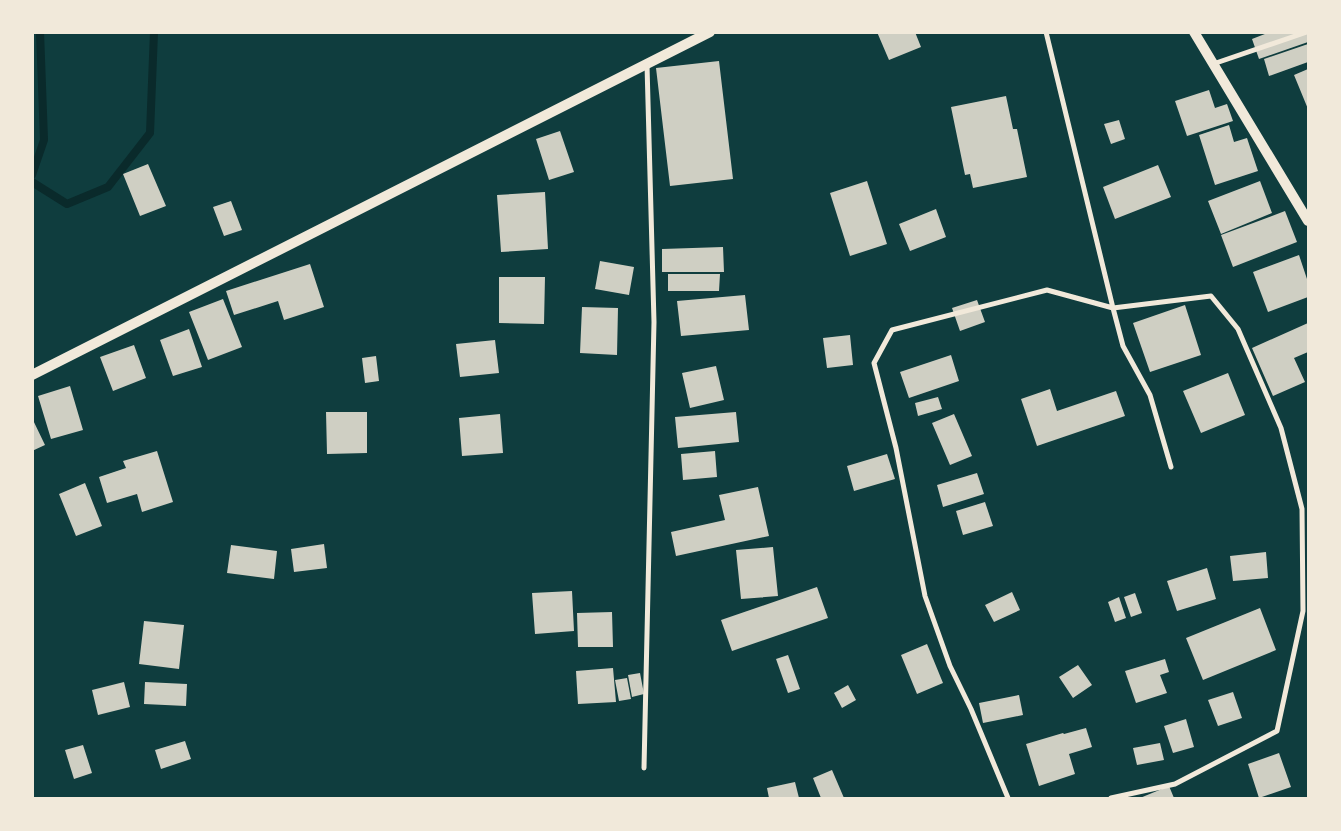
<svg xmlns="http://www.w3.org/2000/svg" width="1341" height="831" font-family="Roboto,sans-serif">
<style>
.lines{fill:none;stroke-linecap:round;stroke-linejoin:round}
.stream{stroke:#0a2a2b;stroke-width:8}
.building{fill:#cfcfc3}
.minor{stroke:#f1e9da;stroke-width:5}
.secondary{stroke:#f1e9da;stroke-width:10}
</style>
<rect width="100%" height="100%" fill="#0f3d3e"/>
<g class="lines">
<path class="stream" d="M 32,175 L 44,140 L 40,32
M 32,182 L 67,204 L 108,187 L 150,133 L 154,32"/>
</g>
<path class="building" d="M 877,32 L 915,32 L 921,47 L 889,60 Z
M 1270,32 L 1308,32 L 1308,42 L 1259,59 L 1252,39 Z
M 1308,44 L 1308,62 L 1269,76 L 1264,59 Z
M 719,61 L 733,179 L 670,186 L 656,68 Z
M 1308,69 L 1308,109 L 1294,75 Z
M 1209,90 L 1215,108 L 1227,104 L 1233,121 L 1187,136 L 1175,101 Z
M 1006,96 L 1013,129 L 1017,129 L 1027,177 L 973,188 L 970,174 L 965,175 L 951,107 Z
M 1119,120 L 1125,139 L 1111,144 L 1104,124 Z
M 1229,125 L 1234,142 L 1247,138 L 1258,171 L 1215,185 L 1199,135 Z
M 560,131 L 574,172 L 549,180 L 536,139 Z
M 148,164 L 166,206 L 140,216 L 123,174 Z
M 1158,165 L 1171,197 L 1115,219 L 1103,187 Z
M 867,181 L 887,244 L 850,256 L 830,193 Z
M 1260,181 L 1272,213 L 1221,234 L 1208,201 Z
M 545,192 L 548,249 L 501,252 L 497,195 Z
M 231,201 L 242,230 L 224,236 L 213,207 Z
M 936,209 L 946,237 L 910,251 L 899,224 Z
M 1285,211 L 1297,242 L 1233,267 L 1221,235 Z
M 723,247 L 724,272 L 662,272 L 662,249 Z
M 1299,255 L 1308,282 L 1308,297 L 1268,312 L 1253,272 Z
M 600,261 L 634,267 L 629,295 L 595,289 Z
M 310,264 L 324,307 L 284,320 L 278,301 L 234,315 L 226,291 Z
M 668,274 L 720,274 L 719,291 L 668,291 Z
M 499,277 L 545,277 L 544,324 L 499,323 Z
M 745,295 L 749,330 L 681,336 L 677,301 Z
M 223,299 L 242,347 L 208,360 L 189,312 Z
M 977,300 L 985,322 L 960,331 L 952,308 Z
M 1185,305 L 1201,355 L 1150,372 L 1133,323 Z
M 582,307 L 618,308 L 617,355 L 580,353 Z
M 1308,323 L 1308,352 L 1294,358 L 1305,382 L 1273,396 L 1252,348 Z
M 189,329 L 202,367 L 173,376 L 160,340 Z
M 850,335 L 853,365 L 827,368 L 823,338 Z
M 495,340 L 499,373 L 460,377 L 456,344 Z
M 134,345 L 146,378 L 113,391 L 100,357 Z
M 951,355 L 959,381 L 909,398 L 900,372 Z
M 376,356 L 379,381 L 365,383 L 362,358 Z
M 716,366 L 724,400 L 690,408 L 682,373 Z
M 1228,373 L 1245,415 L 1201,433 L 1183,391 Z
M 70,386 L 83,430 L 51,439 L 38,396 Z
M 1050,389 L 1057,411 L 1116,391 L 1125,416 L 1037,446 L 1021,399 Z
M 938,397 L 942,409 L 918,416 L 915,403 Z
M 326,412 L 367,412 L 367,453 L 327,454 Z
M 736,412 L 739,442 L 678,448 L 675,417 Z
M 500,414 L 503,453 L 462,456 L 459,418 Z
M 954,414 L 972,456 L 950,465 L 932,423 Z
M 32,418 L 45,445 L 32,451 Z
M 157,451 L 173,502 L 142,512 L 137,494 L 107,503 L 99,477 L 126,468 L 123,461 Z
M 715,451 L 717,477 L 683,480 L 681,454 Z
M 887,454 L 895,479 L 854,491 L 847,466 Z
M 977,473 L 984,494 L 943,507 L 937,485 Z
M 85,483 L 102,526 L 76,536 L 59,494 Z
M 758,487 L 769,536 L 676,556 L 671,532 L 725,520 L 719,495 Z
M 985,502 L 993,526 L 963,535 L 956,511 Z
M 324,544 L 327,568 L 294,572 L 291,549 Z
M 231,545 L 277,551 L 274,579 L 227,573 Z
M 773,547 L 778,596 L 741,599 L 736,550 Z
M 1266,552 L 1268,578 L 1233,581 L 1230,556 Z
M 1207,568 L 1216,599 L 1177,611 L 1167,581 Z
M 817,587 L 828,618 L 732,651 L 721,620 Z
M 572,591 L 574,631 L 535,634 L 532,593 Z
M 1012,592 L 1020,610 L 994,622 L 985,605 Z
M 1135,593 L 1142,613 L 1131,617 L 1124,597 Z
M 1119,597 L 1126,618 L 1115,622 L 1108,602 Z
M 1260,608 L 1276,650 L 1203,680 L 1186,638 Z
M 612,612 L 613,647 L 578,647 L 577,613 Z
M 144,621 L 184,625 L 179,669 L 139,664 Z
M 927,644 L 943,683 L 917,694 L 901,655 Z
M 788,655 L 800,689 L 788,693 L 776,659 Z
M 1165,659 L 1169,672 L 1160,675 L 1167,693 L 1136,703 L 1125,671 Z
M 1078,665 L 1092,685 L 1073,698 L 1059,677 Z
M 613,668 L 616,702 L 578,704 L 576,671 Z
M 640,673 L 644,694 L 632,697 L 628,675 Z
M 627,678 L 631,699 L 619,701 L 615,680 Z
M 124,682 L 130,707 L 98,715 L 92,690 Z
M 145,682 L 187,684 L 186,706 L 144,704 Z
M 848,685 L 856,700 L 842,708 L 834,693 Z
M 1233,692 L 1242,718 L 1218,726 L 1208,700 Z
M 1019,695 L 1023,715 L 983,723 L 979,703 Z
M 1186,719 L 1194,747 L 1173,753 L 1164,726 Z
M 1086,728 L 1092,747 L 1069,754 L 1075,774 L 1039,786 L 1026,744 L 1063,733 L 1064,734 Z
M 185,741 L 191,759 L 161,769 L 155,750 Z
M 1160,743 L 1164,760 L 1137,765 L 1133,748 Z
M 83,745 L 92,773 L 74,779 L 65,750 Z
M 1279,753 L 1291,787 L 1259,798 L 1248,764 Z
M 832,770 L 844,798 L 821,798 L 813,778 Z
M 795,782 L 799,798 L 769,798 L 767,788 Z
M 1169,786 L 1174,798 L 1140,798 Z"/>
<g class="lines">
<path class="minor" d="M 1046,32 L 1113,308 L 1211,296 L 1238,329 L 1281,428 L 1302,509 L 1303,611 L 1277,731 L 1175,784 L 1111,798
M 1213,64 L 1307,32
M 644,768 L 654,322 L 647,65
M 1008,798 L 971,709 L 950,666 L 925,596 L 896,448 L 874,363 L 892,330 L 1047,290 L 1113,308 L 1123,346 L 1150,395 L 1171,467"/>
<path class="secondary" d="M 1194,32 L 1308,221
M 32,375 L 710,32"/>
</g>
<rect width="1341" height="831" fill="none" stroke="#f1e9da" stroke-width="68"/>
</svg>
